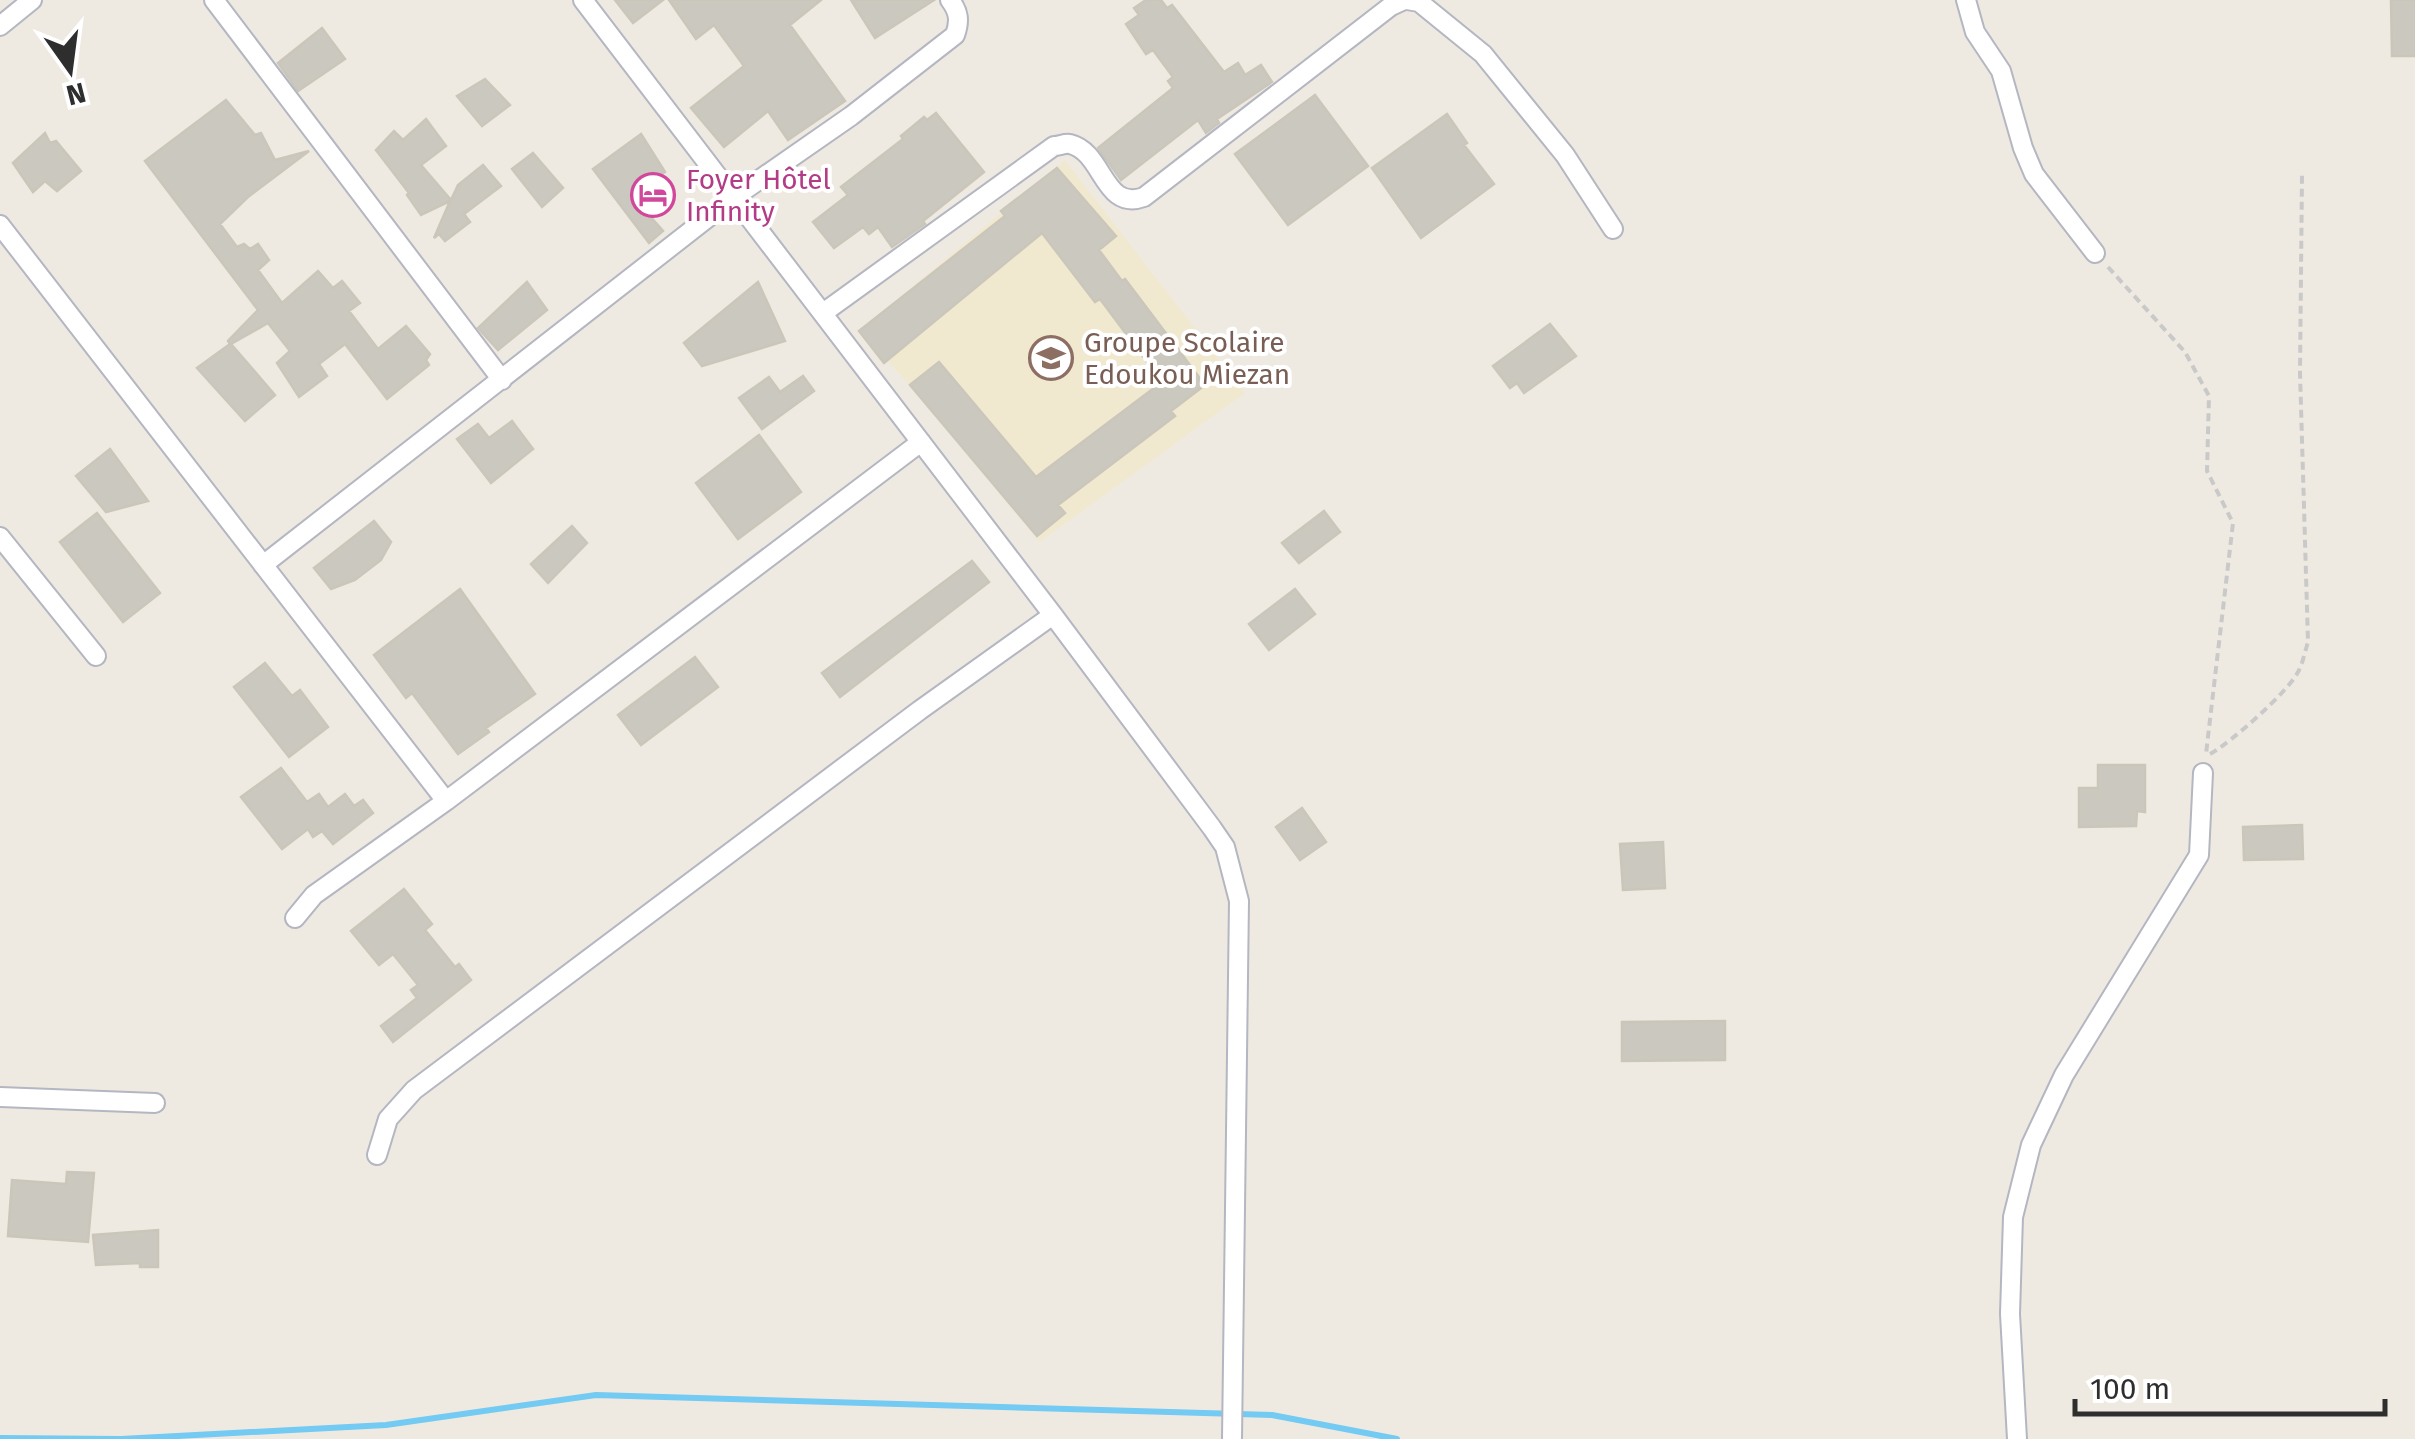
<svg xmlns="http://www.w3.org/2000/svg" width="2415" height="1439" font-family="'Fira Sans',sans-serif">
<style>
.education{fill:#f1e8d0}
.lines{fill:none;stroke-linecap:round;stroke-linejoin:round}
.stream{stroke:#73caf2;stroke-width:6}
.building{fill:#cbc8bf;stroke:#cbc6ba;stroke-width:2.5}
.street-casing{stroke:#b4b6c1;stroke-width:22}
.path{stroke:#c9c9c9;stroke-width:4;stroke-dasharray:8 5;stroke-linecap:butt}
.street{stroke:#fff;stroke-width:18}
.labels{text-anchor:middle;stroke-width:8;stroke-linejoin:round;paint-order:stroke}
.hotel-label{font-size:28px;fill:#b23c85;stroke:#fff;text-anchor:start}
.education-label{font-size:28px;fill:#785e54;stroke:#fff;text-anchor:start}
</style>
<rect width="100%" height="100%" fill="#efeae1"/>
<path class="education" d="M 1065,160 L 1245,393 L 1040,542 L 910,385 L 859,331 Z"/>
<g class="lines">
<path class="stream" d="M 0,1438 L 121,1439 L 386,1425 L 596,1395 L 1272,1415 L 1397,1439"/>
</g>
<path class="building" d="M 615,0 L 663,0 L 633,23 Z
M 669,0 L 821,0 L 790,25 L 845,101 L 788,140 L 768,111 L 724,147 L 691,108 L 744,66 L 714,25 L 696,39 Z
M 851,0 L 934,0 L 875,38 Z
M 1146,0 L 1161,0 L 1167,8 L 1172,5 L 1224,72 L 1238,63 L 1245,75 L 1261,65 L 1272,82 L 1217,119 L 1219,123 L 1206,133 L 1198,120 L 1121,180 L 1098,148 L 1173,88 L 1168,81 L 1173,77 L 1153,50 L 1146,54 L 1126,24 L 1139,15 L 1134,8 Z
M 2391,0 L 2415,0 L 2415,56 L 2392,56 Z
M 322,28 L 345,59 L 298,91 L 278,63 Z
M 485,79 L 510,105 L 482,126 L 457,96 Z
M 1315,95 L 1368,166 L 1288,225 L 1235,154 Z
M 226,100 L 255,135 L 261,133 L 275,160 L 309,151 L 248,197 L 220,224 L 237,247 L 244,244 L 250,249 L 258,244 L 269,260 L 258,270 L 282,303 L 318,271 L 333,288 L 342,281 L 360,303 L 349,311 L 378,349 L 406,326 L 430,354 L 426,360 L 429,365 L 387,399 L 345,344 L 319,364 L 327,376 L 299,397 L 277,363 L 290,351 L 268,323 L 231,344 L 275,395 L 245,421 L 197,368 L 230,344 L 228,341 L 258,310 L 145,161 Z
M 936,113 L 984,172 L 923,221 L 925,224 L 892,247 L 878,227 L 869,234 L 863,227 L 834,248 L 813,222 L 848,195 L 841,187 L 903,139 L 901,136 L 924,117 L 927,120 Z
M 1447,114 L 1467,143 L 1464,145 L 1494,184 L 1421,238 L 1372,168 Z
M 426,119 L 446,146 L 421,165 L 451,200 L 458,185 L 483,165 L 501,186 L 464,214 L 470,222 L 445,241 L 439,234 L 434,238 L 450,201 L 421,215 L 407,195 L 409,193 L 376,150 L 394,131 L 403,140 Z
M 45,133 L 50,143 L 56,141 L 81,171 L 57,191 L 45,181 L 33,192 L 13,163 Z
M 641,134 L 665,172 L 632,196 L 663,231 L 649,243 L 593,169 Z
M 533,153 L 563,188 L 542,207 L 512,169 Z
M 1057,168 L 1116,236 L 1099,250 L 1122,281 L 1125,279 L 1205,385 L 1171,411 L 1175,416 L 1058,505 L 1065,513 L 1037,536 L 910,385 L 939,362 L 1036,477 L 1162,382 L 1100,299 L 1095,302 L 1042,233 L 884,363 L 859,331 L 1005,216 L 1001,211 Z
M 527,282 L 547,310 L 498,350 L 478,328 Z
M 758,282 L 785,341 L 702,366 L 684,343 Z
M 1550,324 L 1576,356 L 1524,393 L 1517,383 L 1510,388 L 1493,366 Z
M 803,376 L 814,391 L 762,429 L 739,398 L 769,377 L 780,392 Z
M 512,421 L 533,449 L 491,483 L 457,439 L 478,424 L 489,438 Z
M 759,435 L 801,492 L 738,539 L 696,483 Z
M 110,449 L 148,501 L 106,512 L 76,476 Z
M 1324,511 L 1340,532 L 1299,563 L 1282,543 Z
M 97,513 L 160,593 L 123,622 L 60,542 Z
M 374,521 L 391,542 L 381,560 L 355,580 L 331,589 L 314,568 Z
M 572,526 L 587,543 L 548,583 L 531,564 Z
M 972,561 L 989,582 L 840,697 L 822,673 Z
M 460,589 L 535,694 L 486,728 L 489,732 L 458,754 L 412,693 L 406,698 L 374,655 Z
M 1295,589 L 1315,614 L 1269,650 L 1249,624 Z
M 695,657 L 718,687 L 641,745 L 618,715 Z
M 265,663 L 292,696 L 300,690 L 328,727 L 289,757 L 234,687 Z
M 2098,765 L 2145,765 L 2145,812 L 2137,811 L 2136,826 L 2079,827 L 2079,788 L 2098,788 Z
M 281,768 L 307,802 L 319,794 L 328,807 L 345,794 L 354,806 L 363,800 L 373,813 L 333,844 L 322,831 L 313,837 L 308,829 L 282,849 L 241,797 Z
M 1302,808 L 1326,842 L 1300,860 L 1276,827 Z
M 2302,825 L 2303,859 L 2244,860 L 2243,827 Z
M 1663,842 L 1665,888 L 1623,890 L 1620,844 Z
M 404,889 L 432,924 L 425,930 L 455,967 L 459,964 L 471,980 L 393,1042 L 381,1026 L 417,998 L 411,990 L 418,985 L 393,954 L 379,965 L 351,931 Z
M 1725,1021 L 1725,1060 L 1622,1061 L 1622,1022 Z
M 67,1172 L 94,1173 L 88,1242 L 8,1236 L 12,1180 L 66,1184 Z
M 158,1230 L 158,1267 L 140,1267 L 140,1263 L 96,1265 L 93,1235 Z"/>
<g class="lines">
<g class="street-casing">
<path id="street" d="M 214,0 L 502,380
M 583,0 L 1053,615 L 1212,828 L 1225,847 L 1239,901 L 1232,1439
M 1407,0 L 1419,2 L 1483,54 L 1565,155 L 1613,229
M 1966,0 L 1975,32 L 2001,71 L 2023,148 L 2034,174 L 2095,253
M 0,26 L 32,0
M 0,225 L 446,801
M 823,313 L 1054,146 C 1059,146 1065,143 1070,144 C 1104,152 1103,212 1144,197 L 1391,6 L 1404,0
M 0,537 L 96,656
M 263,565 L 733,198 L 851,116 L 955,35 C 960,21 959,12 950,0
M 295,918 L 314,895 L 446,801 L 921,442
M 0,1097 L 155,1103
M 377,1155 L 388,1119 L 414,1090 L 920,710 L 1053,615
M 2017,1439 L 2010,1314 L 2013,1217 L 2031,1145 L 2064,1075 L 2199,855 L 2203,773"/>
</g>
<path class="path" d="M 2108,267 L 2185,352 L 2209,396 L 2207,471 L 2233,523 L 2206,754
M 2210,754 C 2230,743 2287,693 2298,672 C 2303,663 2305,651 2308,642 L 2300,373 L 2302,175"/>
<use href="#street" class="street"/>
</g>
<defs>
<g id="hotel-ring" transform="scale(2.25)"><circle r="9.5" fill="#fff" stroke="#d1479c" stroke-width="1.5"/><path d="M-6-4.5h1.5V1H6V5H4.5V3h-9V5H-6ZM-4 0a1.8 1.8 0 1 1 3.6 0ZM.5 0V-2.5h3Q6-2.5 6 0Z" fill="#d1479c"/></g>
<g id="school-ring" transform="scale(2.25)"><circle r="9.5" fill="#fff" stroke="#8d6e63" stroke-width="1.5"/><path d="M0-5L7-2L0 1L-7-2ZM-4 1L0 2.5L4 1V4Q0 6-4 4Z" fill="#8d6e63"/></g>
</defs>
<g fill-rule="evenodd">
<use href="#hotel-ring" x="653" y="195"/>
<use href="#school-ring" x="1051" y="358"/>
</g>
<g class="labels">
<g class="hotel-label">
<text x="686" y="189">Foyer Hôtel<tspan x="686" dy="32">Infinity</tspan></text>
</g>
<g class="education-label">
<text x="1084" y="352">Groupe Scolaire<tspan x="1084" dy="32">Edoukou Miezan</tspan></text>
</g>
</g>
<g transform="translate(70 70) rotate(166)" stroke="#ffffff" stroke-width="8" paint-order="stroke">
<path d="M0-8L18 38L0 25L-18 38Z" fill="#2e2e2e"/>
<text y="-15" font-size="28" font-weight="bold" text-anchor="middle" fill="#2e2e2e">N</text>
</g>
<path d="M2075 1399v15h310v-15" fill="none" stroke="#2e2e2e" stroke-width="5"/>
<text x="2090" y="1399" font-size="30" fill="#2e2e2e" stroke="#ffffff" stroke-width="8" paint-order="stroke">100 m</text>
</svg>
